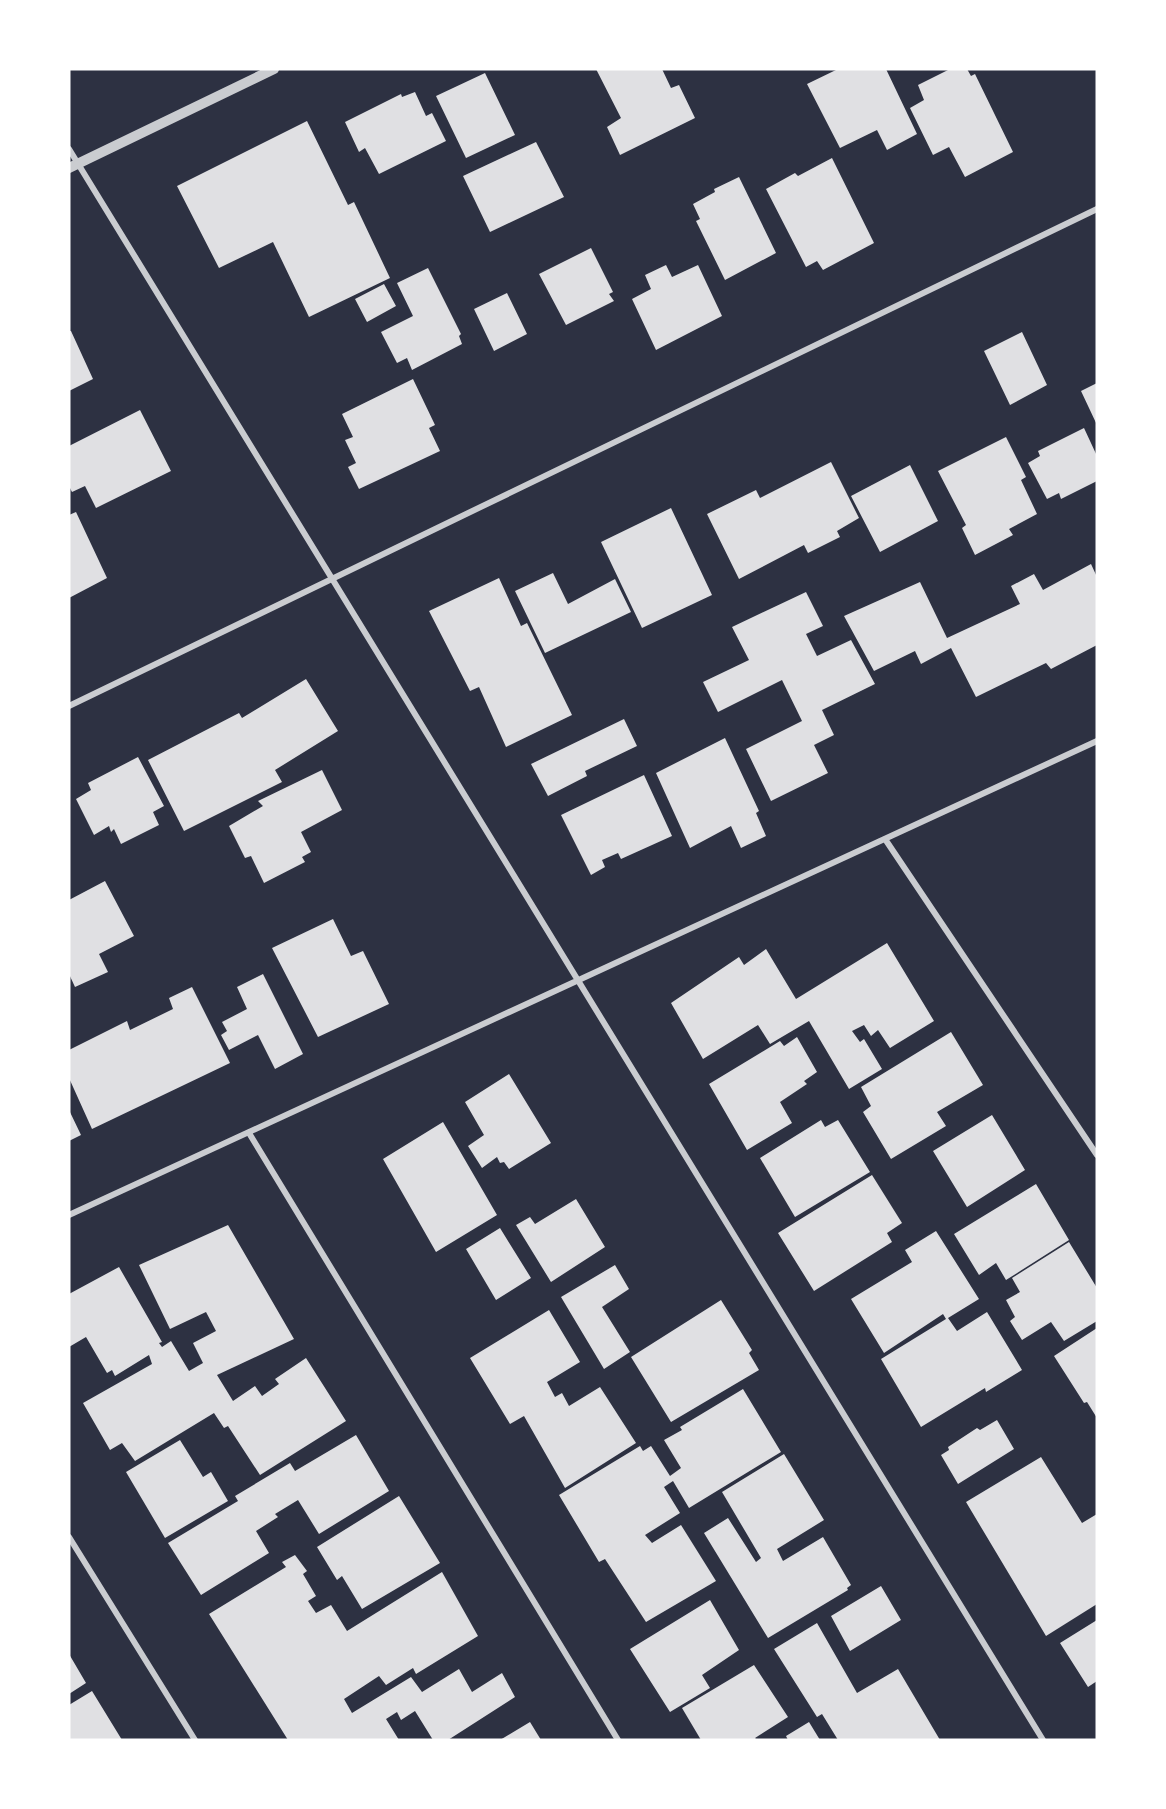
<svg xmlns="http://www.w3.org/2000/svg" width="1166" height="1809" font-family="'Fira Sans Condensed',sans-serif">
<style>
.building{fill:#e0e0e3}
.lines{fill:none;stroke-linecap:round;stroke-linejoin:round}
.minor{stroke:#caccd0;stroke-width:6}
.tertiary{stroke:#caccd0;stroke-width:10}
</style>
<rect width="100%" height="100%" fill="#2d3142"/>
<path class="building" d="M 596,69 L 662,69 L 671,88 L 679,85 L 695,118 L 620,155 L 607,127 L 621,118 Z
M 838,69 L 886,69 L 917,134 L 887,150 L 877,130 L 840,148 L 807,84 Z
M 950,69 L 967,69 L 971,76 L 975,74 L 1013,152 L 965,177 L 949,147 L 933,155 L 910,108 L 924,100 L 918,85 Z
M 485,73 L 515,135 L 466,158 L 436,96 Z
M 415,92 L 426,116 L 432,113 L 446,141 L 379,174 L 365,148 L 359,152 L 345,122 L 401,94 L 402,97 Z
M 307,121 L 348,205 L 354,202 L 390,278 L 309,317 L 273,242 L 219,268 L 177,186 Z
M 536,142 L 564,197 L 490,232 L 463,176 Z
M 832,158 L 874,243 L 823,270 L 817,261 L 806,267 L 766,189 L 795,173 L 798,176 Z
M 739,177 L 776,253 L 725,280 L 696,221 L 700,219 L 693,204 L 715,192 L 714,189 Z
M 591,248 L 613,292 L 609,294 L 614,301 L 566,325 L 539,274 Z
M 666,265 L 672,277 L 698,265 L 722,316 L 656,350 L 632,299 L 651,289 L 645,275 Z
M 428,268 L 461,334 L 459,336 L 462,344 L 412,370 L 407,358 L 397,363 L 381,332 L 413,316 L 397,283 Z
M 384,284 L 396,306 L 367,322 L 355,299 Z
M 507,293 L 527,334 L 494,351 L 474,309 Z
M 69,331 L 71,331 L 93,379 L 69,391 Z
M 1022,332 L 1047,385 L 1010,405 L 984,351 Z
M 413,379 L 435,425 L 429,428 L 440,451 L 359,489 L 348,467 L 356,463 L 345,440 L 353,437 L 342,414 Z
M 1097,383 L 1097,425 L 1081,391 Z
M 140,410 L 171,471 L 96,508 L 85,486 L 72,492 L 69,486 L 69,446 Z
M 1084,428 L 1097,456 L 1097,481 L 1061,499 L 1059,493 L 1047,499 L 1028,463 L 1040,456 L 1038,451 Z
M 1006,437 L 1026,477 L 1021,480 L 1037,514 L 1009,529 L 1013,535 L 975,555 L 962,528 L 966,525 L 938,471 Z
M 831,462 L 859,518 L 837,531 L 840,537 L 808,553 L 804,545 L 739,579 L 707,514 L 756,490 L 760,498 Z
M 910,465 L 938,521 L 880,552 L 851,496 Z
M 671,508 L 712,595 L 642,628 L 601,542 Z
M 76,512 L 107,578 L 69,598 L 69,515 Z
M 1091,564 L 1097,577 L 1097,645 L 1051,669 L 1046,663 L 976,697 L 951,648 L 921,664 L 915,651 L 874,671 L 844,616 L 920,582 L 947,638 L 1020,604 L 1011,586 L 1034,574 L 1043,590 Z
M 553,573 L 568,604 L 615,579 L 631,612 L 545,653 L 515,591 Z
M 499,578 L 521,626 L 527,623 L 572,715 L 506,747 L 479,687 L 470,691 L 429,611 Z
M 806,592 L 823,626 L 806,634 L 817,656 L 851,640 L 875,684 L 822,710 L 834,735 L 814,745 L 828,773 L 771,801 L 746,749 L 802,721 L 782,680 L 718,712 L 703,682 L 749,660 L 732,627 Z
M 306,679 L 338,731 L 275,770 L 282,782 L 184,831 L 148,760 L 239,713 L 242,718 Z
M 624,719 L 637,746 L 585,771 L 587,776 L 548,796 L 531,764 Z
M 725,738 L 759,811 L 756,813 L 766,836 L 741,848 L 731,826 L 690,848 L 656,773 Z
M 138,757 L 164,806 L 153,812 L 159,825 L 121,844 L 114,829 L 111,832 L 109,826 L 94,835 L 76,799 L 91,790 L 88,783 Z
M 322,770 L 342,810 L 301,832 L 311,852 L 302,857 L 305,862 L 264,883 L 251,856 L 245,858 L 229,826 L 263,806 L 258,801 Z
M 644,775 L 672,836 L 621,859 L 618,853 L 602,860 L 605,867 L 591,875 L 561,815 Z
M 105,881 L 134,936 L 99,954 L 108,972 L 75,987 L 69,974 L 69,900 Z
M 333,919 L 351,956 L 363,951 L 389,1004 L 318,1037 L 272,948 Z
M 887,943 L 934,1021 L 890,1048 L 878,1030 L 871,1036 L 864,1025 L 852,1031 L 860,1042 L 864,1039 L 882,1069 L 849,1089 L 809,1021 L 770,1044 L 758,1025 L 703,1059 L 671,1003 L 739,957 L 744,965 L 766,949 L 796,999 Z
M 263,974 L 303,1054 L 275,1069 L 258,1035 L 229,1050 L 221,1035 L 227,1031 L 222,1022 L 247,1009 L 237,987 Z
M 192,987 L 230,1063 L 92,1129 L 69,1078 L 69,1050 L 127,1021 L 130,1030 L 173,1009 L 169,998 Z
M 951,1032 L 983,1085 L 937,1112 L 946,1126 L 891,1159 L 863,1112 L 871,1106 L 861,1087 Z
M 797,1037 L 817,1072 L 804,1081 L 807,1084 L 780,1102 L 792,1123 L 747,1150 L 709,1084 L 780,1041 L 784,1046 Z
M 509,1074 L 551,1143 L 509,1169 L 504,1162 L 500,1163 L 497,1157 L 482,1168 L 468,1146 L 484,1135 L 465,1102 Z
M 69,1110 L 81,1135 L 69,1141 Z
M 992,1115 L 1025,1170 L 967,1207 L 933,1151 Z
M 821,1120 L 825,1127 L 838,1120 L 870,1172 L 795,1217 L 760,1158 Z
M 443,1122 L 497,1215 L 436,1252 L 383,1159 Z
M 872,1175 L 902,1223 L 887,1233 L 892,1242 L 814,1291 L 778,1233 Z
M 1036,1184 L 1069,1240 L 1006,1280 L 996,1263 L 979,1275 L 954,1234 Z
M 576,1199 L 605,1247 L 551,1282 L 516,1225 L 530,1217 L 535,1224 Z
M 228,1225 L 294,1339 L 217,1375 L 233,1401 L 255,1386 L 262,1396 L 279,1384 L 275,1379 L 306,1358 L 346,1421 L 260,1475 L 228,1426 L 224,1428 L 214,1413 L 135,1461 L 122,1443 L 110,1450 L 83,1403 L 152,1364 L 149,1355 L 115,1376 L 112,1370 L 107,1373 L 86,1337 L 69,1347 L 69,1294 L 119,1267 L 162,1342 L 159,1343 L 162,1347 L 171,1341 L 189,1371 L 203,1363 L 193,1343 L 216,1331 L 206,1312 L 170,1329 L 139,1265 Z
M 500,1228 L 531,1278 L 496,1300 L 466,1249 Z
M 936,1231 L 979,1299 L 948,1318 L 957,1331 L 987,1312 L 1022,1370 L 986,1392 L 985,1388 L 921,1427 L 881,1359 L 946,1319 L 943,1314 L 884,1353 L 851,1299 L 912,1262 L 905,1250 Z
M 1069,1242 L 1097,1288 L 1097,1321 L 1064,1341 L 1051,1322 L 1022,1340 L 1010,1321 L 1015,1317 L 1006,1300 L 1020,1292 L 1012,1278 Z
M 615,1265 L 629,1289 L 602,1307 L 630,1352 L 604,1369 L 561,1297 Z
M 721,1300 L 752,1350 L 749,1353 L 759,1370 L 671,1422 L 631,1357 Z
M 549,1310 L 580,1362 L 547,1382 L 555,1397 L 562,1393 L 569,1406 L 600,1387 L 636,1443 L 565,1488 L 524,1416 L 510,1424 L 470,1358 Z
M 1097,1328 L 1097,1418 L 1087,1402 L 1084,1403 L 1054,1356 Z
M 743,1389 L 781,1452 L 689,1508 L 673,1481 L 664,1487 L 680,1513 L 645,1535 L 652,1543 L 681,1525 L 716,1581 L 646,1622 L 605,1559 L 599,1562 L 559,1495 L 640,1446 L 643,1451 L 651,1446 L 670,1476 L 681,1468 L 664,1440 L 682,1430 L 680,1427 Z
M 997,1420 L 1014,1449 L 958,1484 L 941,1455 L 949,1450 L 948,1447 L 977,1428 L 980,1430 Z
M 356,1435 L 389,1491 L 319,1534 L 298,1500 L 275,1514 L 278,1517 L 256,1531 L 269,1553 L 201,1595 L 168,1543 L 238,1501 L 235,1496 L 290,1463 L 295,1471 Z
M 180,1440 L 203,1477 L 211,1472 L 228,1501 L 165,1538 L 126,1472 Z
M 784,1454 L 824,1520 L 777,1549 L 783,1561 L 823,1537 L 851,1585 L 847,1588 L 848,1590 L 768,1638 L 704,1533 L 728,1518 L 756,1562 L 761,1558 L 722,1492 Z
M 1041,1457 L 1082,1523 L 1097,1514 L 1097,1604 L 1046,1636 L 966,1502 Z
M 399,1496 L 440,1563 L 362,1609 L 342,1576 L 337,1580 L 317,1547 Z
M 295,1555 L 307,1571 L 303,1574 L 316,1596 L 308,1601 L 316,1613 L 331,1605 L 347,1631 L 442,1572 L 478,1636 L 416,1674 L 413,1668 L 386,1685 L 379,1676 L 344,1699 L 352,1713 L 411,1677 L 422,1692 L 459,1669 L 472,1692 L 502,1673 L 515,1697 L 448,1740 L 433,1740 L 415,1711 L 401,1720 L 397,1712 L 386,1719 L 399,1740 L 288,1740 L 209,1614 L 286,1567 L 282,1562 Z
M 881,1586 L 901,1620 L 850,1651 L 831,1616 Z
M 710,1600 L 739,1650 L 702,1675 L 710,1688 L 670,1712 L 630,1649 Z
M 1097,1620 L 1097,1681 L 1088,1687 L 1060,1643 Z
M 817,1623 L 857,1693 L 898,1669 L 940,1740 L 838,1740 L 822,1714 L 817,1717 L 774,1649 Z
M 69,1654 L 86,1683 L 69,1694 Z
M 754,1665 L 788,1717 L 755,1738 L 757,1740 L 701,1740 L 682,1708 Z
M 92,1691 L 122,1740 L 69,1740 L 69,1705 Z
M 530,1722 L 541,1740 L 500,1740 Z
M 809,1722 L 820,1740 L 788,1740 L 786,1736 Z"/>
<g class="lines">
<path class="minor" d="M 69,149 L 1043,1740
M 69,706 L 1097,209
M 885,839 L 1097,1155
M 249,1133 L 618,1740
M 69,1215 L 1097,741
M 69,1537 L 195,1740"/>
<path class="tertiary" d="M 69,168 L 274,69"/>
</g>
<rect width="1166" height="1809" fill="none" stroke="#ffffff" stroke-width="141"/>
</svg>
